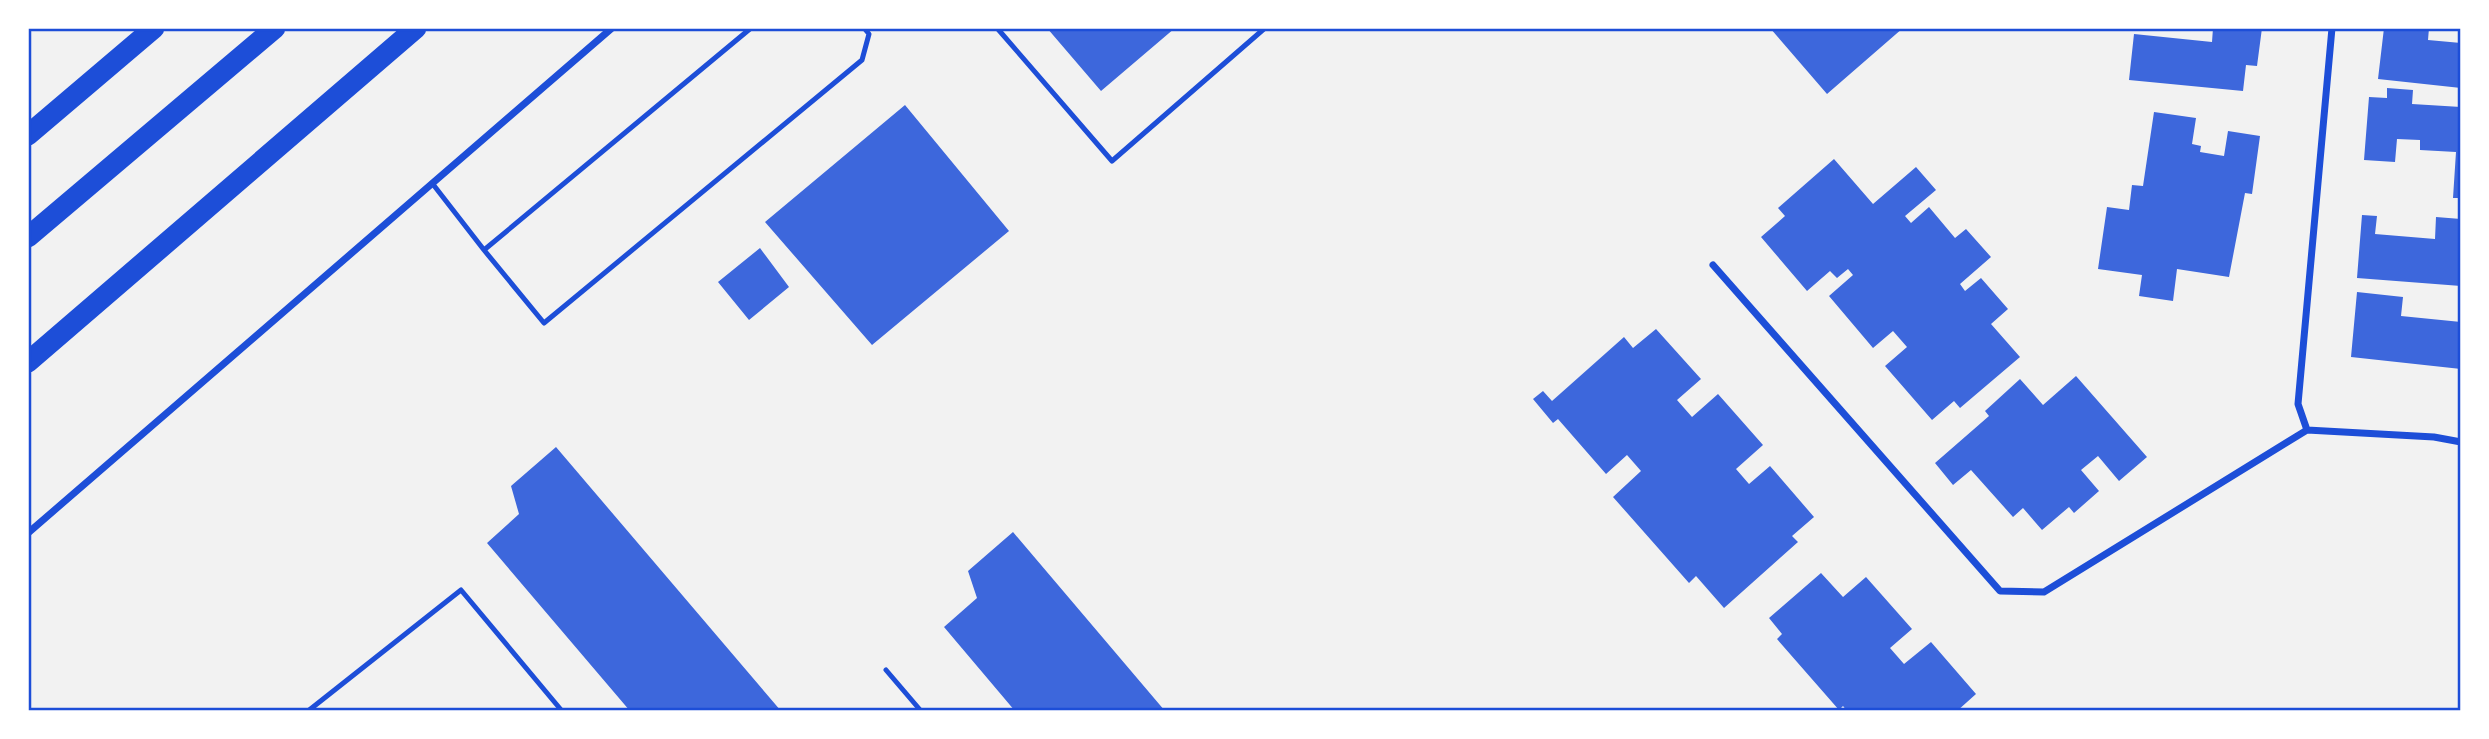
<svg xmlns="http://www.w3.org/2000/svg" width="2489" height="739" font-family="'Space Grotesk',sans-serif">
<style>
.building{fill:#3d67dc}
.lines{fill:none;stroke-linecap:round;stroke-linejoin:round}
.service{stroke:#1d4ed8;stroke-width:5}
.minor{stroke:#1d4ed8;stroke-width:7}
.motorway{stroke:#1d4ed8;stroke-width:21}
.neatline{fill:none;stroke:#1d4ed8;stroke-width:2.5}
</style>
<rect width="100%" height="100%" fill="#f2f2f2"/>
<path class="building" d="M 1047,28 L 1175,28 L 1101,91 Z
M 1770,28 L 1903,28 L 1827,94 Z
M 2213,28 L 2262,28 L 2257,66 L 2246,65 L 2243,91 L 2129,80 L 2134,34 L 2212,42 Z
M 2384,28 L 2429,28 L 2428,40 L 2461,43 L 2461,88 L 2378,79 Z
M 2387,88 L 2413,90 L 2412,104 L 2461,107 L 2461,198 L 2453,198 L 2456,152 L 2420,150 L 2420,140 L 2397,139 L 2395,162 L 2364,160 L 2369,97 L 2387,98 Z
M 905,105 L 1009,231 L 872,345 L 765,222 Z
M 2154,112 L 2196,118 L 2192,144 L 2201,146 L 2200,152 L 2224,156 L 2228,131 L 2260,136 L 2252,194 L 2245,193 L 2229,277 L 2177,269 L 2173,301 L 2139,296 L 2142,275 L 2098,269 L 2107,207 L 2129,210 L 2132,185 L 2143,186 Z
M 1834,159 L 1873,204 L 1916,167 L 1936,190 L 1905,216 L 1911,223 L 1929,207 L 1955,238 L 1966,229 L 1991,257 L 1960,284 L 1965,291 L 1981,278 L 2008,309 L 1991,324 L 2020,357 L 1960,408 L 1954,401 L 1932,420 L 1885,366 L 1907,347 L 1893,331 L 1873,348 L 1829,296 L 1853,275 L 1848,269 L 1837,278 L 1830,271 L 1807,291 L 1761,237 L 1785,216 L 1778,208 Z
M 2362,215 L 2377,216 L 2375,234 L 2435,239 L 2436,217 L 2461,219 L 2461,286 L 2357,278 Z
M 760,248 L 789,287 L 749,320 L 718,282 Z
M 2357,292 L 2403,297 L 2401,316 L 2461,322 L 2461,369 L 2351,357 Z
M 1656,329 L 1701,379 L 1677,400 L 1692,417 L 1718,394 L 1763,445 L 1736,469 L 1749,484 L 1770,466 L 1814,517 L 1792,536 L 1798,542 L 1724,608 L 1696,576 L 1689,583 L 1613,497 L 1641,471 L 1627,455 L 1606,474 L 1558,419 L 1553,423 L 1533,399 L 1543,391 L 1552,401 L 1624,337 L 1633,348 Z
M 2076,376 L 2147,457 L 2119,481 L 2098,456 L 2081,470 L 2099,491 L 2074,513 L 2069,507 L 2042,530 L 2023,508 L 2013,517 L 1971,470 L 1953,485 L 1935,463 L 1989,416 L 1985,411 L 2020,379 L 2043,405 Z
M 556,447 L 781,711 L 630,711 L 487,543 L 519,514 L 511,486 Z
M 1013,532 L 1165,711 L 1015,711 L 944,627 L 977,598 L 968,571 Z
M 1821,573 L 1843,597 L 1866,577 L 1912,629 L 1890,648 L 1904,664 L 1931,642 L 1976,694 L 1957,711 L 1847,711 L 1843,706 L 1839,710 L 1777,639 L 1782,634 L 1769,618 Z"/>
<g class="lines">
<path class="service" d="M 751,28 L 484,250 L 544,323 L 862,60 L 869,34 L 864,28
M 997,28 L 1112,161 L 1265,28
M 432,183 L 484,250
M 886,670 L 921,711
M 308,711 L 461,590 L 562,711"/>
<path class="minor" d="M 1713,265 L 2000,591 L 2044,592 L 2307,430
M 2307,430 L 2298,404 L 2332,28
M 2307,430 L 2434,437 L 2461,442
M 28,533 L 612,28"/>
<path class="motorway" d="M 28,135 L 154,28
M 28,237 L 275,28
M 28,362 L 416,28"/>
</g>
<rect width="2489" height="739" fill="none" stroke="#ffffff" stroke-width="60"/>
<rect x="30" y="30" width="2429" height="679" class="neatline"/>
</svg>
